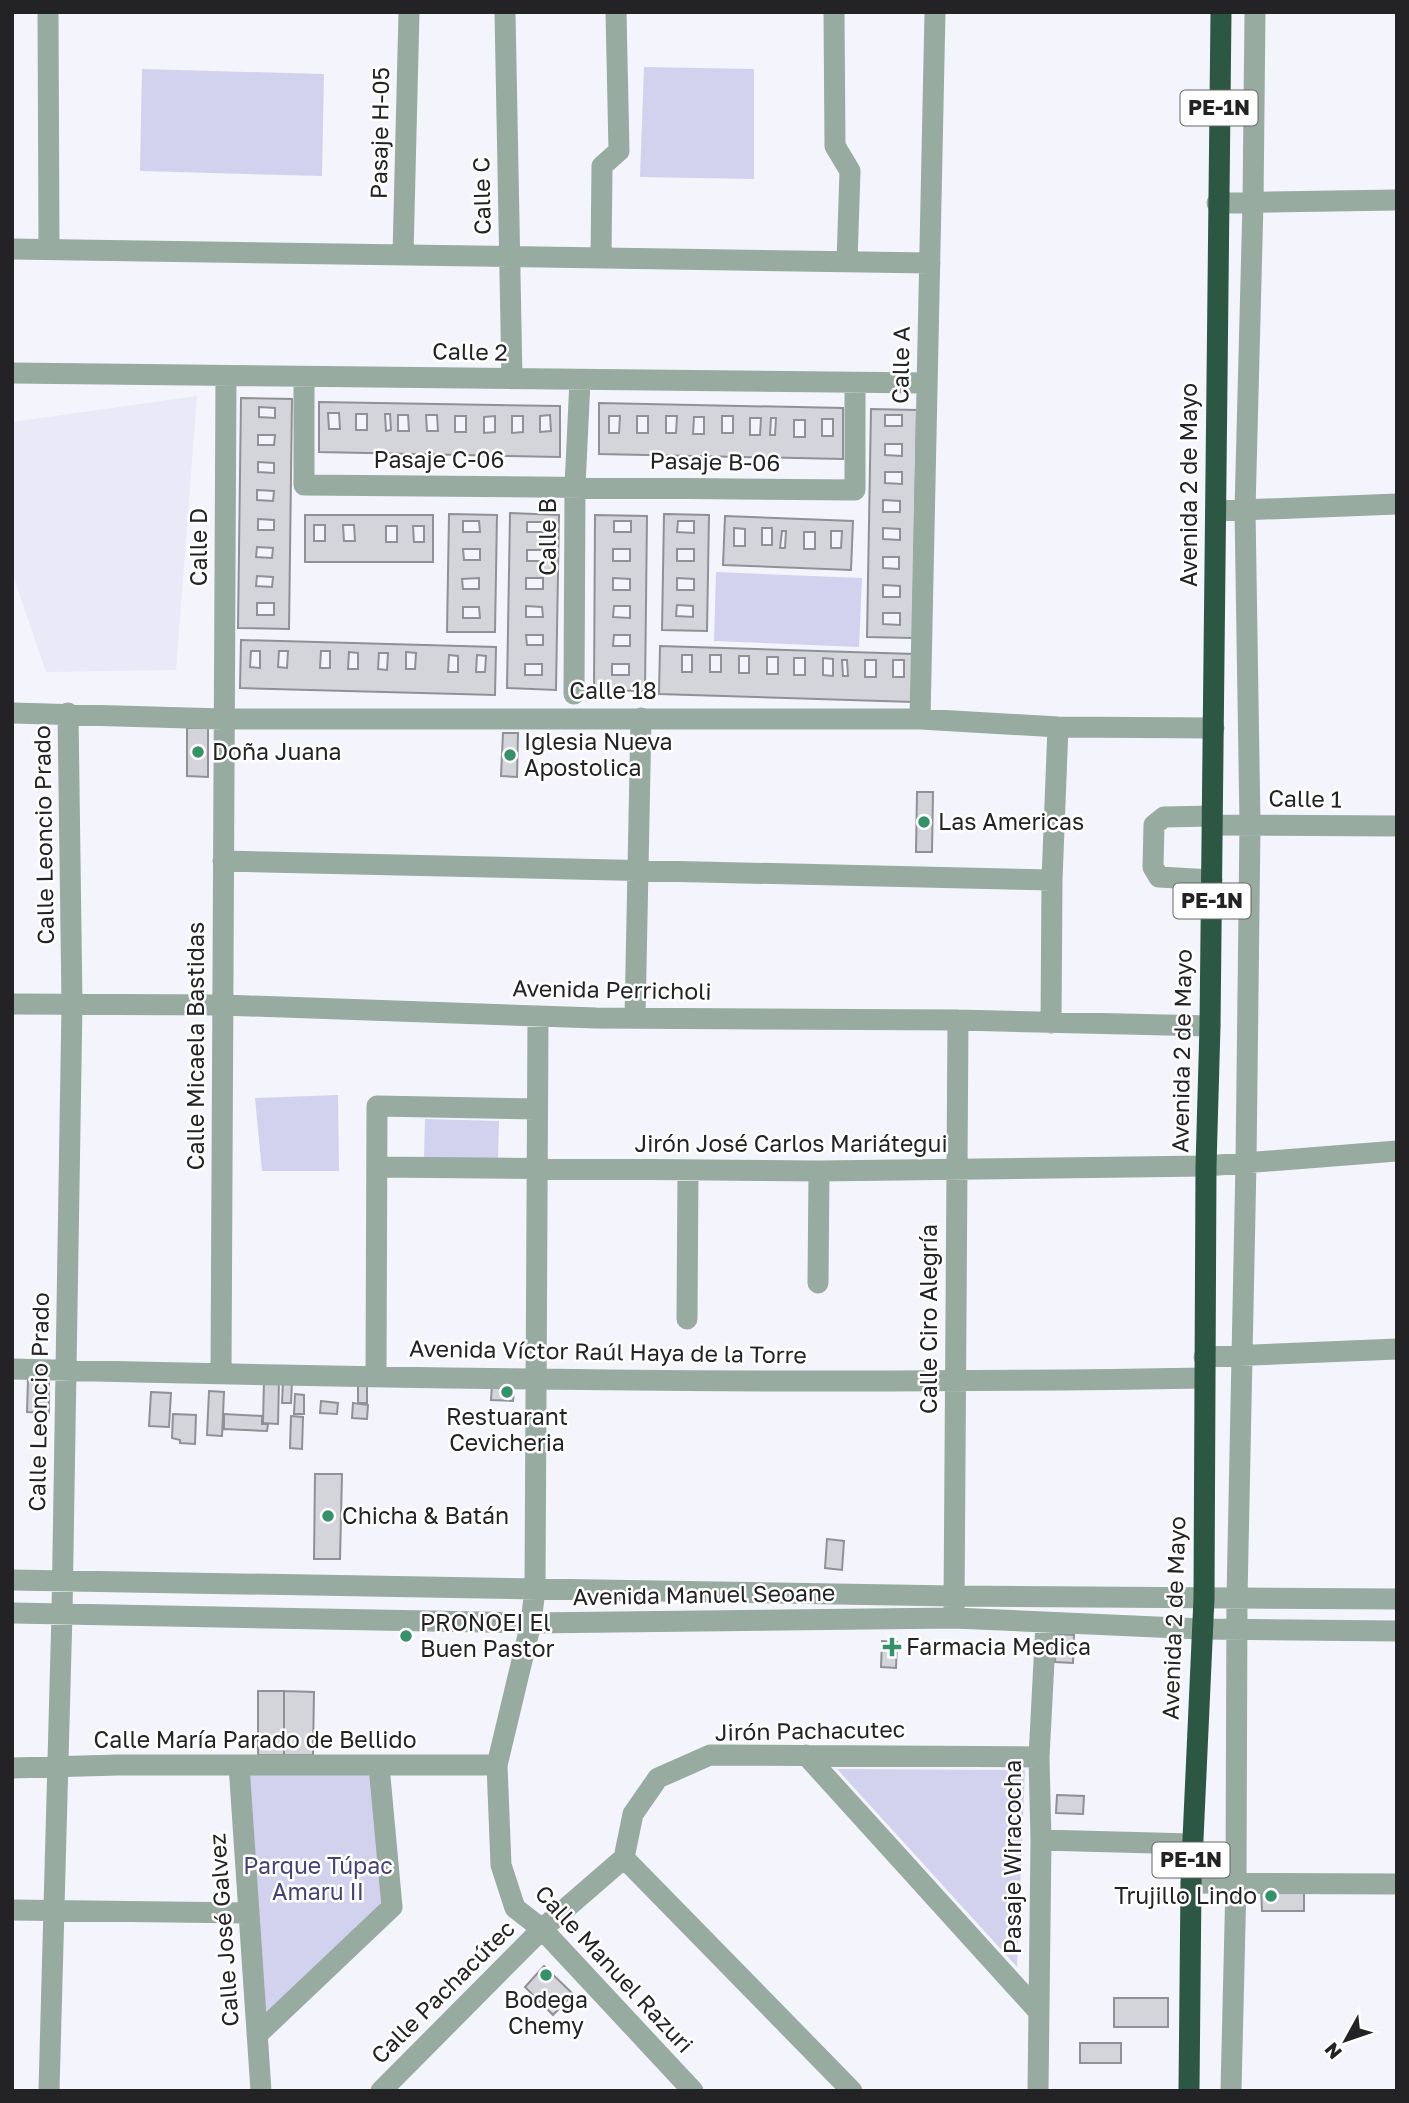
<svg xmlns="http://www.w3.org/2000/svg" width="1409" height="2103" font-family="'Golos Text',sans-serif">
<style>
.built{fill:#e9e9f8}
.green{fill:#d2d2ef}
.building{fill:#d4d4db;stroke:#909097;stroke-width:2;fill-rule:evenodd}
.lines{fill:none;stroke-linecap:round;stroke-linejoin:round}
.minor{stroke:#97aba0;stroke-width:21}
.highway{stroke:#2c5742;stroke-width:21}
.poi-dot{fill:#359168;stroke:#fff;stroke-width:2.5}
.labels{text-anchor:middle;stroke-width:5;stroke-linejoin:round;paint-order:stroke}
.shield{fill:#fff;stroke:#656566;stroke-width:2}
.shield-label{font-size:21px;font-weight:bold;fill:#232325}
.street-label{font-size:23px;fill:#232325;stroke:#fff}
.poi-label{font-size:23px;fill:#232325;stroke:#fff;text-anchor:start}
.park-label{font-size:23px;fill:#464278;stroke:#fff}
</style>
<rect width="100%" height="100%" fill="#f4f4fc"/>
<path class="built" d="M 197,396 L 176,670 L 46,672 L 12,572 L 12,422 Z"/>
<path class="green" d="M 644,67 L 754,69 L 754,179 L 640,177 Z
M 142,69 L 324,74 L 322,176 L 140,171 Z
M 716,572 L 862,578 L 859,647 L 714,641 Z
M 338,1095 L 339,1171 L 262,1171 L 255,1098 Z
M 425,1119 L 499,1121 L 498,1160 L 424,1158 Z
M 241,1767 L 374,1769 L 392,1907 L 257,2035 Z
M 837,1769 L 1025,1770 L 1017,1967 Z"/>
<path class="building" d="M 241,398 L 292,399 L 289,629 L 238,628 ZM 259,407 L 275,408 L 275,418 L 259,417 ZM 258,435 L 275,435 L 274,445 L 258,445 ZM 258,462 L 274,463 L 274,473 L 258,472 ZM 257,490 L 274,491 L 273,501 L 257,500 ZM 258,519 L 274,520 L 274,530 L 258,530 ZM 257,547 L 273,548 L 272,558 L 256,557 ZM 257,576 L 273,577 L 272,587 L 256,586 ZM 257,603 L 274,603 L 274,615 L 257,615 Z
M 319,402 L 560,406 L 560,457 L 319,452 ZM 328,413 L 339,413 L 340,429 L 329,429 ZM 356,414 L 367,414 L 367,430 L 356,430 ZM 385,414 L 390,414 L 391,430 L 386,431 ZM 398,415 L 408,415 L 409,431 L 398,431 ZM 426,415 L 437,415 L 438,431 L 427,431 ZM 550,415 L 551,431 L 540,432 L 540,416 ZM 455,416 L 466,416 L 466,432 L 455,432 ZM 495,416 L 495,432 L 484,433 L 484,417 ZM 512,416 L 523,416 L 523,432 L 512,433 Z
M 599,403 L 843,408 L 843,459 L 599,454 ZM 609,416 L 620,416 L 619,433 L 609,433 ZM 637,416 L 648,416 L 648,433 L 637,433 ZM 666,416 L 677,416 L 676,433 L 666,433 ZM 722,416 L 733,416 L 733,433 L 722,433 ZM 694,417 L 704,417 L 704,434 L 693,434 ZM 750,418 L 761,418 L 760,435 L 750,435 ZM 771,418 L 776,418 L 775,435 L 770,435 ZM 822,419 L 833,419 L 833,436 L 822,436 ZM 794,420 L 805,420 L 805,437 L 794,437 Z
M 871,409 L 917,410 L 913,638 L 867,637 ZM 885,415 L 902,415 L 902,426 L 885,426 ZM 885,444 L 902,444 L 902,456 L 885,455 ZM 885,472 L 902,472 L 902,484 L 885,483 ZM 883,500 L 900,501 L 900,512 L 883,512 ZM 883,528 L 900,529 L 900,540 L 883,539 ZM 883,557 L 899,557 L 899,569 L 883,568 ZM 883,585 L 900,586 L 900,597 L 883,597 ZM 883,613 L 900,613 L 900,625 L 883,624 Z
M 510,513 L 559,515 L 556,690 L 507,688 ZM 527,522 L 544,522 L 544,532 L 527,532 ZM 527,550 L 543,550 L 544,561 L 527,561 ZM 526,578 L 543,578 L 543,589 L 526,589 ZM 526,606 L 542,607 L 543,617 L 526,617 ZM 526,635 L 543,635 L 543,645 L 527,645 ZM 525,664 L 542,664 L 542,675 L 525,675 Z
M 449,514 L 497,515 L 495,632 L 447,632 ZM 463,521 L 479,521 L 480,532 L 463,532 ZM 463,549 L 480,549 L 480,560 L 464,560 ZM 479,578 L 479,589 L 463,589 L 462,579 ZM 463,607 L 479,607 L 480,618 L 463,618 Z
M 664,514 L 709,515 L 707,631 L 662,630 ZM 678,521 L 694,521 L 694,533 L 677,532 ZM 677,549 L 694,549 L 694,561 L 677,561 ZM 677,578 L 694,579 L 694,590 L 677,590 ZM 677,605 L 693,606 L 693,617 L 676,616 Z
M 305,515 L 433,515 L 433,562 L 305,562 ZM 314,525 L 325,525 L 325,541 L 314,541 ZM 343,525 L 354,525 L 355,541 L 344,541 ZM 386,526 L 397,526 L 397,542 L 386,542 ZM 413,526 L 424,526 L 424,542 L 414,542 Z
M 595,515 L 647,516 L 645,691 L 594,690 ZM 614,521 L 631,521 L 631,532 L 614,532 ZM 613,549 L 630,549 L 630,561 L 613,561 ZM 613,578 L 630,579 L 630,590 L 613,590 ZM 614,606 L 630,606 L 630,618 L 613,617 ZM 614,635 L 630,635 L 630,646 L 613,646 ZM 612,664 L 629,664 L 629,675 L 612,675 Z
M 725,516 L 853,521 L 851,570 L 723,565 ZM 734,528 L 745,529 L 745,546 L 734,546 ZM 762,528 L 772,528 L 772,545 L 762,545 ZM 782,531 L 786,531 L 785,548 L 780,548 ZM 831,531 L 842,531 L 841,548 L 831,548 ZM 804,532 L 815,532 L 815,549 L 804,549 Z
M 241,640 L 496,647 L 495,695 L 240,688 ZM 251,651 L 260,651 L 260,668 L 250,667 ZM 279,651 L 288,651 L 287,668 L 278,667 ZM 321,651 L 330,651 L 330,668 L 320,668 ZM 349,652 L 358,653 L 358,669 L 348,669 ZM 406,652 L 416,653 L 415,669 L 406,669 ZM 379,653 L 388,653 L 387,670 L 378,669 ZM 449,655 L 458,656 L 458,672 L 448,672 ZM 477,655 L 486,656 L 485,672 L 476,672 Z
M 660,646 L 914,654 L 913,702 L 659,694 ZM 682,655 L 692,655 L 692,672 L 682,672 ZM 710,655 L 721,655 L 721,672 L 710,672 ZM 739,656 L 749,656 L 749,673 L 739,673 ZM 767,657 L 778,657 L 778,674 L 767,674 ZM 794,658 L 805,658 L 805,675 L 794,675 ZM 823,658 L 833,659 L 833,676 L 823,675 ZM 842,660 L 847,660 L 848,676 L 843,676 ZM 865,660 L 876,660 L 876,677 L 865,677 ZM 893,660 L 904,660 L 904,677 L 893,677 Z
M 187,728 L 208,728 L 208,777 L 187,776 Z
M 503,733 L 518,733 L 517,777 L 501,776 Z
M 917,792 L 933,792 L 932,852 L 916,852 Z
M 28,1379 L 49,1380 L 49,1413 L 27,1412 Z
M 264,1379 L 279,1379 L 278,1424 L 263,1423 Z
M 358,1380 L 367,1380 L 367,1403 L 358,1403 Z
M 283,1381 L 292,1382 L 291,1403 L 282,1403 Z
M 492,1384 L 510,1385 L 514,1391 L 513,1401 L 491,1400 Z
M 209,1391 L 224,1392 L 222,1436 L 207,1435 Z
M 151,1392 L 171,1393 L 169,1427 L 149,1426 Z
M 295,1394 L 304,1395 L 304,1414 L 294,1414 Z
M 321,1401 L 338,1403 L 337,1414 L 320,1413 Z
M 353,1403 L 368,1405 L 367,1419 L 352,1418 Z
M 173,1414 L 196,1415 L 195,1444 L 180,1443 L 180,1440 L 172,1438 Z
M 224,1414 L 262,1416 L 262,1424 L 268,1424 L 267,1431 L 224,1429 Z
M 291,1416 L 303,1417 L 302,1449 L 290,1448 Z
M 315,1474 L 342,1474 L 340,1559 L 314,1559 Z
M 827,1539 L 844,1541 L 842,1570 L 825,1568 Z
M 1056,1634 L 1074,1635 L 1073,1663 L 1055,1662 Z
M 882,1641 L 897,1642 L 896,1668 L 881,1667 Z
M 258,1691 L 284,1691 L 284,1755 L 258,1755 Z
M 284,1691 L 314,1692 L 313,1755 L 284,1755 Z
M 1057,1795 L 1084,1796 L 1083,1814 L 1056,1813 Z
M 1304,1887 L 1304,1911 L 1262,1911 L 1261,1888 Z
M 544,1966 L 573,1994 L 553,2015 L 525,1987 Z
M 1114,1998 L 1168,1998 L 1168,2027 L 1114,2027 Z
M 1080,2043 L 1121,2043 L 1121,2063 L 1080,2063 Z"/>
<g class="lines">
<path class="minor" d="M 48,12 L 49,249
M 505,12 L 512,379
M 834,12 L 835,146 L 850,171 L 847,262
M 1217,203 L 1397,200
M 12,249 L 930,263
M 403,255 L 409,12
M 601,258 L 602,166 L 619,151 L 616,12
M 12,373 L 927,383
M 304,377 L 304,485 L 855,490 L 855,383
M 1216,511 L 1397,504
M 574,694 L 575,486 L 580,380
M 12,713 L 224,719 L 920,719 L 1058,727 L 1214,728
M 920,719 L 935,12
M 1212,825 L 1397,826
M 223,861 L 1052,880
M 1212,880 L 1159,877 L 1153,867 L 1154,825 L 1164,817 L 1212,816
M 12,1004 L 223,1005 L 596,1018 L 958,1020 L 1210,1026
M 538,1016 L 535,1589 L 531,1623 L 497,1765 L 501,1865 L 515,1908 L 542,1929 L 693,2091
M 635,1018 L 641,718
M 1051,1023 L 1052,880 L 1058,727
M 377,1167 L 819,1171 L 1206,1166 L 1397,1151
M 818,1283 L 819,1171
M 687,1319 L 688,1171
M 1204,1357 L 1397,1349
M 12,1369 C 409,1379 807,1385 1204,1378
M 221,1374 L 226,376
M 376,1376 L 377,1106 L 537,1109
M 12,1580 L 954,1596 L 1397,1599
M 954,1609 L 958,1020
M 12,1613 L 531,1623 L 954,1618 L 1201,1629 L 1397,1631
M 806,1755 L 1039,2012
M 239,1765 L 261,2091
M 12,1768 L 118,1765 L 497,1765
M 1041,1840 L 1192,1844
M 624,1858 L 852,2091
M 1191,1883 L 1397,1884
M 12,1910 L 248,1913
M 257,2035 L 392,1907 L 379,1766
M 49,2091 L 62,1613 L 72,1004 L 68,713
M 381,2091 L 542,1929 L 624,1858 L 633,1814 L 658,1778 L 710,1755 L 1039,1757
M 1038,2091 L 1041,1840 L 1039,1757 L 1046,1623
M 1231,2091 L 1236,1883 L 1237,1598 L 1246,1163 L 1250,824 L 1245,510 L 1253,203 L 1255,12"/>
<path class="highway" d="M 1189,2091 L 1191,1883 L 1204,1598 L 1206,1166 L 1210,1026 L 1221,12"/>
</g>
<g class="poi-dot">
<circle cx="198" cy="752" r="7"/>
<circle cx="510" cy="755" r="7"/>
<circle cx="924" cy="822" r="7"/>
<circle cx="507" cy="1392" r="7"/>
<circle cx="328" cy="1516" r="7"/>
<circle cx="406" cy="1636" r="7"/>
<path d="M888.5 1636.5h7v7h7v7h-7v7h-7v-7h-7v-7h7z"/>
<circle cx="1271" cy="1896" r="7"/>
<circle cx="546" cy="1975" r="7"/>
</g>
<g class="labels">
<g class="shield">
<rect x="1180.5" y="90.5" width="77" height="35" rx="5"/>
<rect x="1173.5" y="883.5" width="77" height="35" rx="5"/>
<rect x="1152.5" y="1842.5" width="77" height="35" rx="5"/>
</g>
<g class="shield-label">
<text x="1219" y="115">PE-1N</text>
<text x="1212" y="908">PE-1N</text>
<text x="1191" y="1867">PE-1N</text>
</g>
<g class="street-label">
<text transform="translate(380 133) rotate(-89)" y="8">Pasaje H-05</text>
<text transform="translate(482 196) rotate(-91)" y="8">Calle C</text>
<text transform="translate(470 352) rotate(1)" y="8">Calle 2</text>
<text transform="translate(901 365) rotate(-89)" y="8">Calle A</text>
<text x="439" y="468">Pasaje C-06</text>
<text transform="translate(715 462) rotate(1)" y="8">Pasaje B-06</text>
<text transform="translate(1189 485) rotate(-90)" y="8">Avenida 2 de Mayo</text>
<text transform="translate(548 537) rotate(-90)" y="8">Calle B</text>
<text transform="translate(199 547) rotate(-90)" y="8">Calle D</text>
<text x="613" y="699">Calle 18</text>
<text transform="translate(1305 799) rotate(1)" y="8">Calle 1</text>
<text transform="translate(44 835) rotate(-91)" y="8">Calle Leoncio Prado</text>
<text transform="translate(612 990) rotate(1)" y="8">Avenida Perricholi</text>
<text transform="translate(196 1046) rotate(-90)" y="8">Calle Micaela Bastidas</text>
<text transform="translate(1182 1051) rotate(-89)" y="8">Avenida 2 de Mayo</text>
<text x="791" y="1152">Jirón José Carlos Mariátegui</text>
<text transform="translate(929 1319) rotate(-90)" y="8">Calle Ciro Alegría</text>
<text transform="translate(608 1352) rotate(1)" y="8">Avenida Víctor Raúl Haya de la Torre</text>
<text transform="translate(39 1402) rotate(-89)" y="8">Calle Leoncio Prado</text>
<text transform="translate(704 1595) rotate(-1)" y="8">Avenida Manuel Seoane</text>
<text transform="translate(1174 1618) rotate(-88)" y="8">Avenida 2 de Mayo</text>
<text transform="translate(810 1731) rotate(-1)" y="8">Jirón Pachacutec</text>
<text x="255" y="1748">Calle María Parado de Bellido</text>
<text transform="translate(1013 1857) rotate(-90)" y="8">Pasaje Wiracocha</text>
<text transform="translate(224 1930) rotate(-94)" y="8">Calle José Galvez</text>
<text transform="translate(614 1969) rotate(47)" y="8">Calle Manuel Razuri</text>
<text transform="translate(443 1992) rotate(-45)" y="8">Calle Pachacútec</text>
</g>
<g class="poi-label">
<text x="524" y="750">Iglesia Nueva<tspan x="524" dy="26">Apostolica</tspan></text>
<text x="212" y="760">Doña Juana</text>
<text x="938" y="830">Las Americas</text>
<text x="507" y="1425" text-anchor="middle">Restuarant<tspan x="507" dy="26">Cevicheria</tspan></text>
<text x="342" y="1524">Chicha &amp; Batán</text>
<text x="420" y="1631">PRONOEI El<tspan x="420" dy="26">Buen Pastor</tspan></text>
<text x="906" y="1655">Farmacia Medica</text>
<text x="1257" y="1904" text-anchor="end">Trujillo Lindo</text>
<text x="546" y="2008" text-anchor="middle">Bodega<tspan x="546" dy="26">Chemy</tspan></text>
</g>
<g class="park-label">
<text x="318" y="1874">Parque Túpac<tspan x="318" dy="26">Amaru II</tspan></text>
</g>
</g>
<rect width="1409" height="2103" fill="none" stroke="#232325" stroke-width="28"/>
<g transform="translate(1346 2040) rotate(230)" stroke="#ffffff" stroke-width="5" paint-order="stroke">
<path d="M0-5L12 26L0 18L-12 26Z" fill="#232325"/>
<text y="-10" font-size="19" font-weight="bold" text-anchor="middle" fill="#232325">N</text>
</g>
</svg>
